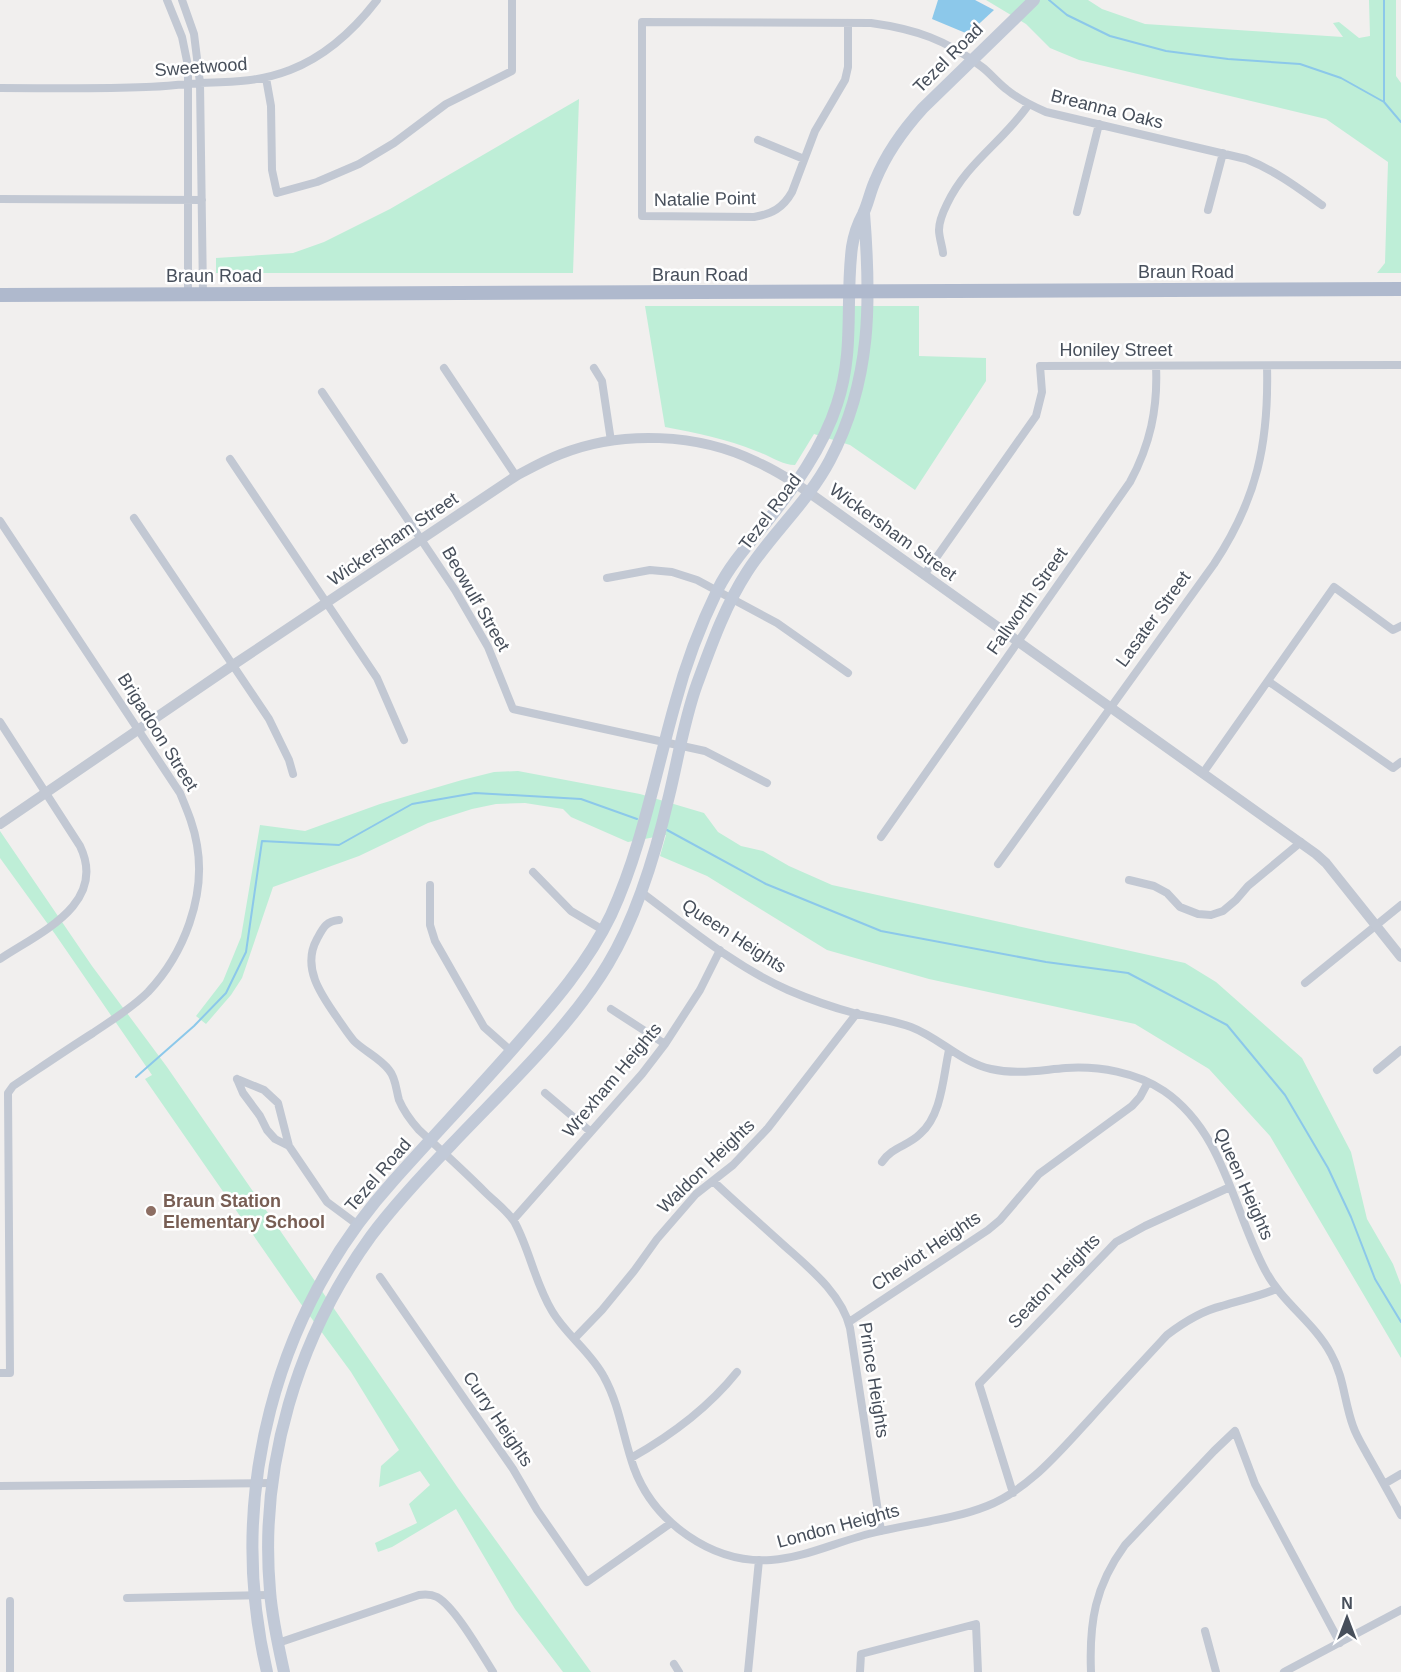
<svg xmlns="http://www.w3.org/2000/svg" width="1401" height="1672" font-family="Arial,sans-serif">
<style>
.green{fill:#beeed7}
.water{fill:#8cc8ea}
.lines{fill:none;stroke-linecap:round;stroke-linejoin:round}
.stream{stroke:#8cc8ea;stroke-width:2}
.minor{stroke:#c2c8d3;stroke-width:8}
.tertiary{stroke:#c2c8d3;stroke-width:10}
.secondary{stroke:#c1c9d7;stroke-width:12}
.primary{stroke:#afb9cd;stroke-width:14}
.education-dot{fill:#8d6e63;stroke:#fff;stroke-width:2}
.labels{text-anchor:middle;stroke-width:5;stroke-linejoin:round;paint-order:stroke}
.street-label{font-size:18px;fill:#474f5b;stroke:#fff}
.education-label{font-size:18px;font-weight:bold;fill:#785e54;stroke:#fff;text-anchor:start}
</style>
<rect width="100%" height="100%" fill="#f1efee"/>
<path class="green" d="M 986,0 L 1088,0 L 1102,9 L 1145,24 L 1343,37 L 1333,23 L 1339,22 L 1359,38 L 1370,36 L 1369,0 L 1396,0 L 1396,76 L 1401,83 L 1401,273 L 1377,273 L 1385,263 L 1388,162 L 1326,119 L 1079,60 L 1050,48 L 1026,24 Z
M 579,99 L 573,273 L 216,273 L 216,258 L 293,253 L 324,242 L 390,209 Z
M 645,306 L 919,306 L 919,356 L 986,358 L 986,381 L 915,490 L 850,445 L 814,434 L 795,465 C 781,465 769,455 756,451 C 727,439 696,433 665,427 Z
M 518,771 L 640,794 L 704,813 L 718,832 L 741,846 L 763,851 L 789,866 L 832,885 L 1185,963 L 1216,982 L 1302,1058 L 1351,1152 L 1367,1219 L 1393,1264 L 1401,1285 L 1401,1358 L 1270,1136 L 1209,1069 L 1135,1024 L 929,979 L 827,950 L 707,876 L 660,856 L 666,835 L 628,842 L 571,817 L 563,809 L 525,803 L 496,804 L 472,809 L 428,823 L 359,856 L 273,887 L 242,978 L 231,995 L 206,1024 L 196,1016 L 223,981 L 241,937 L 260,825 L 305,831 L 380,804 L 462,780 L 494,772 Z
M 0,831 L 92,966 L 167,1067 L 458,1488 L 591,1672 L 563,1672 L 515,1609 L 456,1509 L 392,1547 L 378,1552 L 375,1543 L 417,1523 L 409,1504 L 430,1485 L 420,1471 L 379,1487 L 381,1466 L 399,1450 L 351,1372 L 301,1304 L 145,1079 L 152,1075 L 55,934 L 0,858 Z"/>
<path class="water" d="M 938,0 L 975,0 L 994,10 L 968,34 L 932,19 Z"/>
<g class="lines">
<path class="stream" d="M 1049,0 L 1067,15 L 1110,36 L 1166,51 L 1228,59 L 1300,64 L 1341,78 L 1384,102 L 1401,122
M 1384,102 L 1384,0
M 667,830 L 766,884 L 881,931 L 1046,962 L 1128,973 L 1227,1025 L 1285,1095 L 1328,1168 L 1351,1217 L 1375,1279 L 1401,1322
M 136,1077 L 194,1026 L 226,993 L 246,952 L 262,841 L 339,845 L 412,804 L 475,793 L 581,799 L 637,819"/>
<path class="minor" d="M 167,0 L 182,37 L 188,66 L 188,294
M 182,0 L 194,34 L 200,83 L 203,294
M 848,23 L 848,67 L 845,80 L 815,131 L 792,192 C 783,208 772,214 754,217 L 642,216 L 642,22 L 871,23 C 915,29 947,40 982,67 C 990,73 997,82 1006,89 C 1018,99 1032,106 1046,112 L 1246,159 C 1274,170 1297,187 1322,205
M 266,78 L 271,106 L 272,170 L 277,193 L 317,182 L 359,164 L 394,143 L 446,104 L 512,71 L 512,0
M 0,88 C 49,88 97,89 146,87 C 164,87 182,84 200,83 C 232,82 259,82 290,70 C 326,56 354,30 377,0
M 758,140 L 804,159
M 0,199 L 202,200
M 1208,210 L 1223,153
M 1077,212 L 1099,124
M 943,253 C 942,245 939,237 939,230 C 939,221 943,212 947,204 C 967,162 1004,141 1029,104
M 444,368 L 516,476
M 594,368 L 602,381 L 611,441
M 322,392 L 455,590 L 488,647 L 513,709 L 705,751 L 767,783
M 230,459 L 377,678 L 404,740
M 134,518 L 269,719 L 289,760 L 293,774
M 0,521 L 180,793 C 187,810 194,826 197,845 C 206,896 184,954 148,992 C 132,1008 112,1020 93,1033 C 66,1050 40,1068 13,1086 L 8,1093 L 10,1373 L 0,1373
M 924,575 L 1036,416 L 1042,392 L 1040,366 L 1401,365
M 607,578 L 650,570 L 672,572 L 697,580 L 777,623 L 848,673
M 1268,681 L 1393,768 L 1401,762
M 0,722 L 80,846 C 108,904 39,933 0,959
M 1203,773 L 1334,587 L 1393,630 L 1401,626
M 881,837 L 1130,482 C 1150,445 1158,409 1156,366
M 998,864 L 1214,564 C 1257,499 1269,443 1267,366
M 533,872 L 571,911 L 603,930
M 1129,880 L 1154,886 L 1167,893 L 1180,907 L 1198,914 L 1211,915 L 1223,911 L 1236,900 L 1248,886 L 1301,842
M 430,885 L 430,925 L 435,941 L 484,1027 L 511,1051
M 641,892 C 688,927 734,966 788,990 C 809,999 831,1007 854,1013 C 873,1018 892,1020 911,1027 C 940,1038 960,1062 991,1069 C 1017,1075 1040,1070 1066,1068 C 1099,1066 1136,1072 1164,1091 C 1224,1132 1233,1210 1265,1270 C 1282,1303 1314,1322 1331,1354 C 1344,1377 1344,1401 1353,1426 C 1356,1435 1362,1445 1367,1454 C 1379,1475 1390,1495 1401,1515
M 339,920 C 326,921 323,928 317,939 C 301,968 322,996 338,1019 C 343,1026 348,1034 354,1041 C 364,1051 380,1058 389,1070 C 396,1078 396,1090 399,1100 C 404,1112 411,1121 419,1130 C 442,1151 464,1171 485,1192 C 495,1202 508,1211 515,1223 C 530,1251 535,1283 552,1311 C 566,1335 591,1352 604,1377 C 620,1406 623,1438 634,1468 C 654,1522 712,1564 771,1560 C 801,1558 830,1545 858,1537 C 900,1524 947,1522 987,1506 C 1029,1489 1058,1453 1088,1421 C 1114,1392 1141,1363 1167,1335 C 1184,1322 1201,1311 1222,1306 C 1240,1300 1258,1297 1276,1289
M 1305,983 L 1401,905
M 611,1009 L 665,1044
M 1377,1070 L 1401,1050
M 237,1079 L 264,1090 L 278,1103 L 289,1146 L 327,1202 L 358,1225
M 237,1079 L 243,1093 L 260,1116 L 267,1130 L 275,1139 L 289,1146
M 545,1093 L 591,1132
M 882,1162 C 892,1147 908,1146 920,1134 C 942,1115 943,1077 949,1050
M 713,1181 C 734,1201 756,1220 778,1240 C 805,1265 841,1291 850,1328 L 881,1531
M 513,1220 L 642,1074 L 665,1044 L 700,990 L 720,950
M 380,1277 L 513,1469 L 537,1510 L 587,1582 L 671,1523
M 849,1322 L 988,1230 L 1000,1220 L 1039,1174 L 1132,1106 L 1140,1097 L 1148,1082
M 575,1338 L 602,1310 L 634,1271 L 657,1239 L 696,1194 L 733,1165 L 768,1128 L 857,1013
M 631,1458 C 672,1435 708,1408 737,1372
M 1384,1484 L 1401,1474
M 0,1486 L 272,1483
M 1013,1493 L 979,1384 L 1116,1242 L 1145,1226 L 1230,1187
M 127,1598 L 270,1595
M 10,1601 L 10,1672
M 1205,1631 L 1216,1672
M 278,1643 L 419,1595 C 425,1594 431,1594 437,1597 C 455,1607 481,1653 493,1672
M 674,1664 L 679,1672
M 748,1672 L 759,1560
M 860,1672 L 861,1654 L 976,1624 L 978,1672
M 1091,1672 C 1089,1622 1095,1586 1125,1545 L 1214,1451 L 1235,1431 L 1255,1484 L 1340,1643
M 1284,1672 L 1401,1610"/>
<path class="tertiary" d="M 0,824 L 233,665 L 516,476 C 531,468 545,460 561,454 C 621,430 699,433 757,462 C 788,476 815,497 842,516 L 1316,854 L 1326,863 L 1401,957"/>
<path class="secondary" d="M 267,1672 C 226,1497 274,1313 394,1180 C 435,1134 478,1089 518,1043 C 553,1003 588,963 611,915 C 642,848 655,774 675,704 C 685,666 701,624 718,589 C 730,565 748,545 765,524 C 793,489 823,448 837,404 C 855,350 845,301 852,247 C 854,234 857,225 863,214 C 868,204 870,192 875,181 C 886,154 903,130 923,108 L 1034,0
M 284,1672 C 278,1645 272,1618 270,1591 C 259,1466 297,1338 371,1236 C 395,1204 424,1173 452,1144 C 503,1090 570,1028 608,964 C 638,914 656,852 669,796 C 678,759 684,720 697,684 C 711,646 725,606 747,572 C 772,533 808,502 830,460 C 872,380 871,300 864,213"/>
<path class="primary" d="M 0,295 L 1401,289"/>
</g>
<circle class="education-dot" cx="151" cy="1211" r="6"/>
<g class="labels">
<g class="street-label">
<text transform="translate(948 58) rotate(-45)" y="6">Tezel Road</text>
<text transform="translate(201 67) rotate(-4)" y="6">Sweetwood</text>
<text transform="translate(1107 109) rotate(14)" y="6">Breanna Oaks</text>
<text transform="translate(705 199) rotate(-1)" y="6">Natalie Point</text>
<text x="1186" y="278">Braun Road</text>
<text x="700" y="281">Braun Road</text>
<text x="214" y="282">Braun Road</text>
<text x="1116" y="356">Honiley Street</text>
<text transform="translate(770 512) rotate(-53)" y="6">Tezel Road</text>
<text transform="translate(893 532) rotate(36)" y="6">Wickersham Street</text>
<text transform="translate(393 539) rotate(-34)" y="6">Wickersham Street</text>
<text transform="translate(476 599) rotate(60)" y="6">Beowulf Street</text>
<text transform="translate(1027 601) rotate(-55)" y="6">Fallworth Street</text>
<text transform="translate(1153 619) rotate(-54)" y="6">Lasater Street</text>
<text transform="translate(158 732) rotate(58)" y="6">Brigadoon Street</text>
<text transform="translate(734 936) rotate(33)" y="6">Queen Heights</text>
<text transform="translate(612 1080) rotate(-50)" y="6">Wrexham Heights</text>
<text transform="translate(706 1166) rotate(-44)" y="6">Waldon Heights</text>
<text transform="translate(378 1175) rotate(-49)" y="6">Tezel Road</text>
<text transform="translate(1244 1184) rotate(66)" y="6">Queen Heights</text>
<text transform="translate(926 1251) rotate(-34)" y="6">Cheviot Heights</text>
<text transform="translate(1054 1281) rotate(-46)" y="6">Seaton Heights</text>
<text transform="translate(874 1380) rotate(81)" y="6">Prince Heights</text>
<text transform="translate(498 1419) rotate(56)" y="6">Curry Heights</text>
<text transform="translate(838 1526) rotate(-15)" y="6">London Heights</text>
</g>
<g class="education-label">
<text x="163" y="1207">Braun Station<tspan x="163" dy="21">Elementary School</tspan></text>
</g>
</g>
<g transform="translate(1347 1618)" stroke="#ffffff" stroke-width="4.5" paint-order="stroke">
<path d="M0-4.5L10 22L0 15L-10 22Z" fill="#474f5b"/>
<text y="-9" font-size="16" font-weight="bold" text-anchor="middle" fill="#474f5b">N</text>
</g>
</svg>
